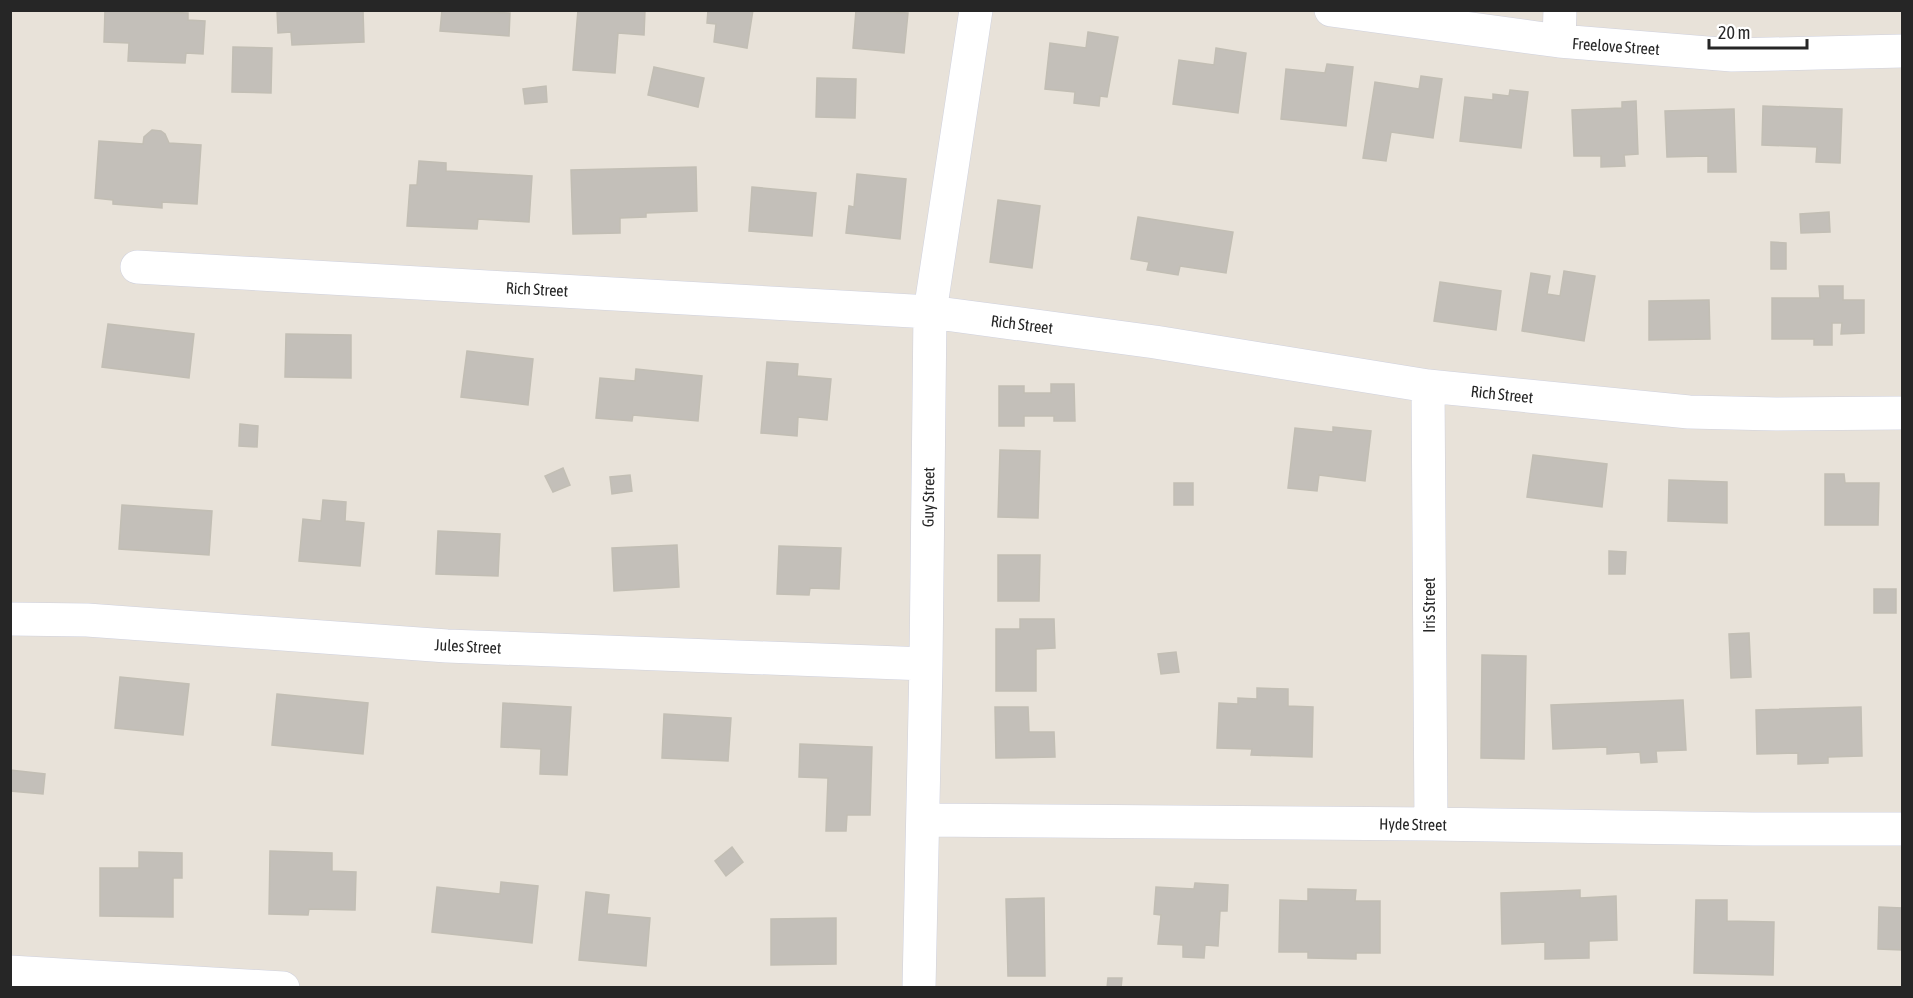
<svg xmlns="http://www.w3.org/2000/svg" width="1913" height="998" font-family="'Asap Condensed',sans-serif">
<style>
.building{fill:#c3bfb9;stroke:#c2beb4;stroke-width:1.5}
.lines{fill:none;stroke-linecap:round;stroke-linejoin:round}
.minor-casing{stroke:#cfd1de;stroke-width:34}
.minor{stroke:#fff;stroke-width:33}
.labels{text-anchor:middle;stroke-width:4.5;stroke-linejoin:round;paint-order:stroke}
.street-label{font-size:16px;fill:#262626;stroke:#fff}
</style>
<rect width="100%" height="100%" fill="#e8e2d9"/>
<path class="building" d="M 105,10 L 188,13 L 188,20 L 205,21 L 203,54 L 186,53 L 185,63 L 128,61 L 129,43 L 104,42 Z
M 277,10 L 363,10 L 364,42 L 292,45 L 291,32 L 278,33 Z
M 442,10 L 510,13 L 509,36 L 440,31 Z
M 578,10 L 645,10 L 644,35 L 618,33 L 615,73 L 573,70 Z
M 708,10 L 753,10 L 747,48 L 714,42 L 716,24 L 707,23 Z
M 856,10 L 908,13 L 904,53 L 853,48 Z
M 1088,32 L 1118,37 L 1107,97 L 1100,96 L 1099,106 L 1074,103 L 1075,92 L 1045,89 L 1050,43 L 1086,48 Z
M 233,47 L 272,48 L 271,93 L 232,92 Z
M 1216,48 L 1246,53 L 1238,113 L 1173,104 L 1179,60 L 1214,65 Z
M 1327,64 L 1353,67 L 1346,126 L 1281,119 L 1286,69 L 1325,73 Z
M 654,67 L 704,78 L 698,107 L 648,95 Z
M 1421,76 L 1442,79 L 1433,138 L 1391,132 L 1386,161 L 1363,158 L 1375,82 L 1419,89 Z
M 817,78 L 856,79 L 855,118 L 816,117 Z
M 546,86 L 547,102 L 525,104 L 523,89 Z
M 1510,90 L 1528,92 L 1521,148 L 1460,141 L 1465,97 L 1493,100 L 1493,94 L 1509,96 Z
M 1636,101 L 1638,154 L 1624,155 L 1625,166 L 1601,167 L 1601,156 L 1574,156 L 1572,110 L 1622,108 L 1622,102 Z
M 1763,106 L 1842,109 L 1840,163 L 1816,162 L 1817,147 L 1762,145 Z
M 1734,109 L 1736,172 L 1708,172 L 1708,156 L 1667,157 L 1665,111 Z
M 152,130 L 161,131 L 165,134 L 169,143 L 201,145 L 197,204 L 162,202 L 162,208 L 113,204 L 113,200 L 95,198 L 99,141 L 143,144 L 144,137 Z
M 419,161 L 446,163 L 446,171 L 532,176 L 529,222 L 478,219 L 477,229 L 407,226 L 410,185 L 417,185 Z
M 696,167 L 697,211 L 646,213 L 646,217 L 620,218 L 620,233 L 573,234 L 571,170 Z
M 857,174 L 906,179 L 900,239 L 846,233 L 849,206 L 854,207 Z
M 752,187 L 816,193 L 812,236 L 749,231 Z
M 998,200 L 1040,206 L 1032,268 L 990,262 Z
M 1829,212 L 1830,232 L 1801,233 L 1800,214 Z
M 1138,217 L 1233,232 L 1226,273 L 1180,266 L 1178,275 L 1147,270 L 1149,262 L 1131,259 Z
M 1771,242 L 1786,243 L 1786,269 L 1771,269 Z
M 1564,271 L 1595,276 L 1584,341 L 1522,331 L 1531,273 L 1550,276 L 1547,294 L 1560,296 Z
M 1440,282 L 1501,291 L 1496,330 L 1434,321 Z
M 1819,286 L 1843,286 L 1843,300 L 1864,300 L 1864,333 L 1841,334 L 1842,323 L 1832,323 L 1832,345 L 1814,345 L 1814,339 L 1772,339 L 1772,298 L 1820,298 Z
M 1709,300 L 1710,339 L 1649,340 L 1649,301 Z
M 108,324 L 194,334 L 189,378 L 102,367 Z
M 286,334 L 351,335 L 351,378 L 285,377 Z
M 467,351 L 533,359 L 528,405 L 461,397 Z
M 767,362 L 798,364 L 797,376 L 831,379 L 827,420 L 798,417 L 797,436 L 761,433 Z
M 636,369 L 702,376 L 698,421 L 633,415 L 632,421 L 596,418 L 600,378 L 635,381 Z
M 1051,384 L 1074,384 L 1075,421 L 1054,421 L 1054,416 L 1024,416 L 1024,426 L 999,426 L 999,386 L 1024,386 L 1024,393 L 1051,393 Z
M 240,424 L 258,426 L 257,447 L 239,446 Z
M 1333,427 L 1371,431 L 1365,481 L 1319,475 L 1317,491 L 1288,488 L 1295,428 L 1333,432 Z
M 1000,450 L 1040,451 L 1038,518 L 998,517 Z
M 1533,455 L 1607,464 L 1602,507 L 1527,497 Z
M 563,468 L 570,485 L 553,492 L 545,476 Z
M 1825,474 L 1844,474 L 1845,483 L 1879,483 L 1878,525 L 1825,525 Z
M 630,475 L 632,491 L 612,494 L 610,477 Z
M 1669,480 L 1727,482 L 1727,523 L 1668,521 Z
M 1174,483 L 1193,483 L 1193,505 L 1174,505 Z
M 323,500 L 346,502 L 345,521 L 364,523 L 360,566 L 299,561 L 303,519 L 321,521 Z
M 122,505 L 212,511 L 209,555 L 119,549 Z
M 438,531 L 500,534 L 498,576 L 436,574 Z
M 677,545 L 679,587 L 614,591 L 612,548 Z
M 779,546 L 841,548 L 839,589 L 810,588 L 809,595 L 777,594 Z
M 1609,551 L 1626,552 L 1625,574 L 1609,574 Z
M 998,555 L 1040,555 L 1039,601 L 998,601 Z
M 1874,589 L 1896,589 L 1896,613 L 1874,613 Z
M 1020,619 L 1054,619 L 1055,648 L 1036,649 L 1036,691 L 996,691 L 996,629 L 1020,629 Z
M 1749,633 L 1751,677 L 1731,678 L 1729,634 Z
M 1176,652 L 1179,672 L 1161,674 L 1158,654 Z
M 1482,655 L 1526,656 L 1524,759 L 1481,758 Z
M 120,677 L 189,684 L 183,735 L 115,728 Z
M 1257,688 L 1288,689 L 1288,706 L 1313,707 L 1312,757 L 1251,755 L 1252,749 L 1217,748 L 1219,703 L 1238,704 L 1238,698 L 1257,699 Z
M 277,694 L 368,703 L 363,754 L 272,745 Z
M 1683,700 L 1686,750 L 1656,751 L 1657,762 L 1641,763 L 1640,752 L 1607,754 L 1607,747 L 1553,749 L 1551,705 Z
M 503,703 L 571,707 L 567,775 L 540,774 L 541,749 L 501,747 Z
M 995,707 L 1028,707 L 1029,732 L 1054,732 L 1055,757 L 996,758 Z
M 1861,707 L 1862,756 L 1828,757 L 1828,763 L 1798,764 L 1798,753 L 1757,754 L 1756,710 Z
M 664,714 L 731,718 L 728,761 L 662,758 Z
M 800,744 L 872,747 L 870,815 L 847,815 L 846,831 L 826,831 L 828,778 L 799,777 Z
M 10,770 L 45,774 L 43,794 L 10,791 Z
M 732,847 L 743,862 L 726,876 L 715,861 Z
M 270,851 L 332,853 L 332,871 L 356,872 L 355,910 L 309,909 L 308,915 L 269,914 Z
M 139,852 L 182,853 L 182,878 L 173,878 L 173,917 L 100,916 L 100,868 L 139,868 Z
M 501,882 L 538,886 L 532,943 L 432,932 L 437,887 L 500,894 Z
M 1195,883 L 1228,885 L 1227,911 L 1220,911 L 1218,946 L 1205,945 L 1204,958 L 1183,957 L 1183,945 L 1158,944 L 1161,915 L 1154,914 L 1156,887 L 1194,889 Z
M 1308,889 L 1356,890 L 1355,901 L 1380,901 L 1380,953 L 1356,953 L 1356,959 L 1308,958 L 1308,952 L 1279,952 L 1280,900 L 1308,901 Z
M 1580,890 L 1580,898 L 1616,896 L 1617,940 L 1589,941 L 1589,958 L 1545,959 L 1545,942 L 1502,944 L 1501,893 Z
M 586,892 L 609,895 L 607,914 L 650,918 L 646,966 L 579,960 Z
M 1044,898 L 1045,976 L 1008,976 L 1006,899 Z
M 1696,900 L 1727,900 L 1727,921 L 1774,922 L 1773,975 L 1694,973 Z
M 1879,907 L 1902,908 L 1902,950 L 1878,949 Z
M 836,918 L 836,964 L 771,965 L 771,919 Z
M 1108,978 L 1122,978 L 1121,988 L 1107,988 Z"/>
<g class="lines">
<g class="minor-casing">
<path id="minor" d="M 1331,10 L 1559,41 L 1732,55 L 1902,51
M 1559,41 L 1560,10
M 137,267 L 930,312 L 1155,342 L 1428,386 L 1689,412 L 1776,414 L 1902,413
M 1428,386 L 1431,824
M 10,619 L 87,620 L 447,646 L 926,664
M 923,820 L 1431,824 L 1753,829 L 1902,829
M 10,972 L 283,988
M 919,988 L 926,664 L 930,312 L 976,10"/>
</g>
<use href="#minor" class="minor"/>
</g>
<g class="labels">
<g class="street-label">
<text transform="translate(1616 46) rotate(4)" y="6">Freelove Street</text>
<text transform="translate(537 289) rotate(3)" y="6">Rich Street</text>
<text transform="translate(1022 324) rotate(7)" y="6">Rich Street</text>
<text transform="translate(1502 394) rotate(6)" y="6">Rich Street</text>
<text transform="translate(928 497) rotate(-89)" y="6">Guy Street</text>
<text transform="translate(1429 605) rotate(-90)" y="6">Iris Street</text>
<text transform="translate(468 646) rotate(3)" y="6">Jules Street</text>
<text transform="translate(1413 824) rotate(1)" y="6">Hyde Street</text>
</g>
</g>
<rect width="1913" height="998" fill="none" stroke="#262626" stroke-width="24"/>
<path d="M1709 39v9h98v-9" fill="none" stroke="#262626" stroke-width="3"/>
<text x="1718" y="39" font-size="18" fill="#262626" stroke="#ffffff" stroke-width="4.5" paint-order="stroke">20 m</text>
</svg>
